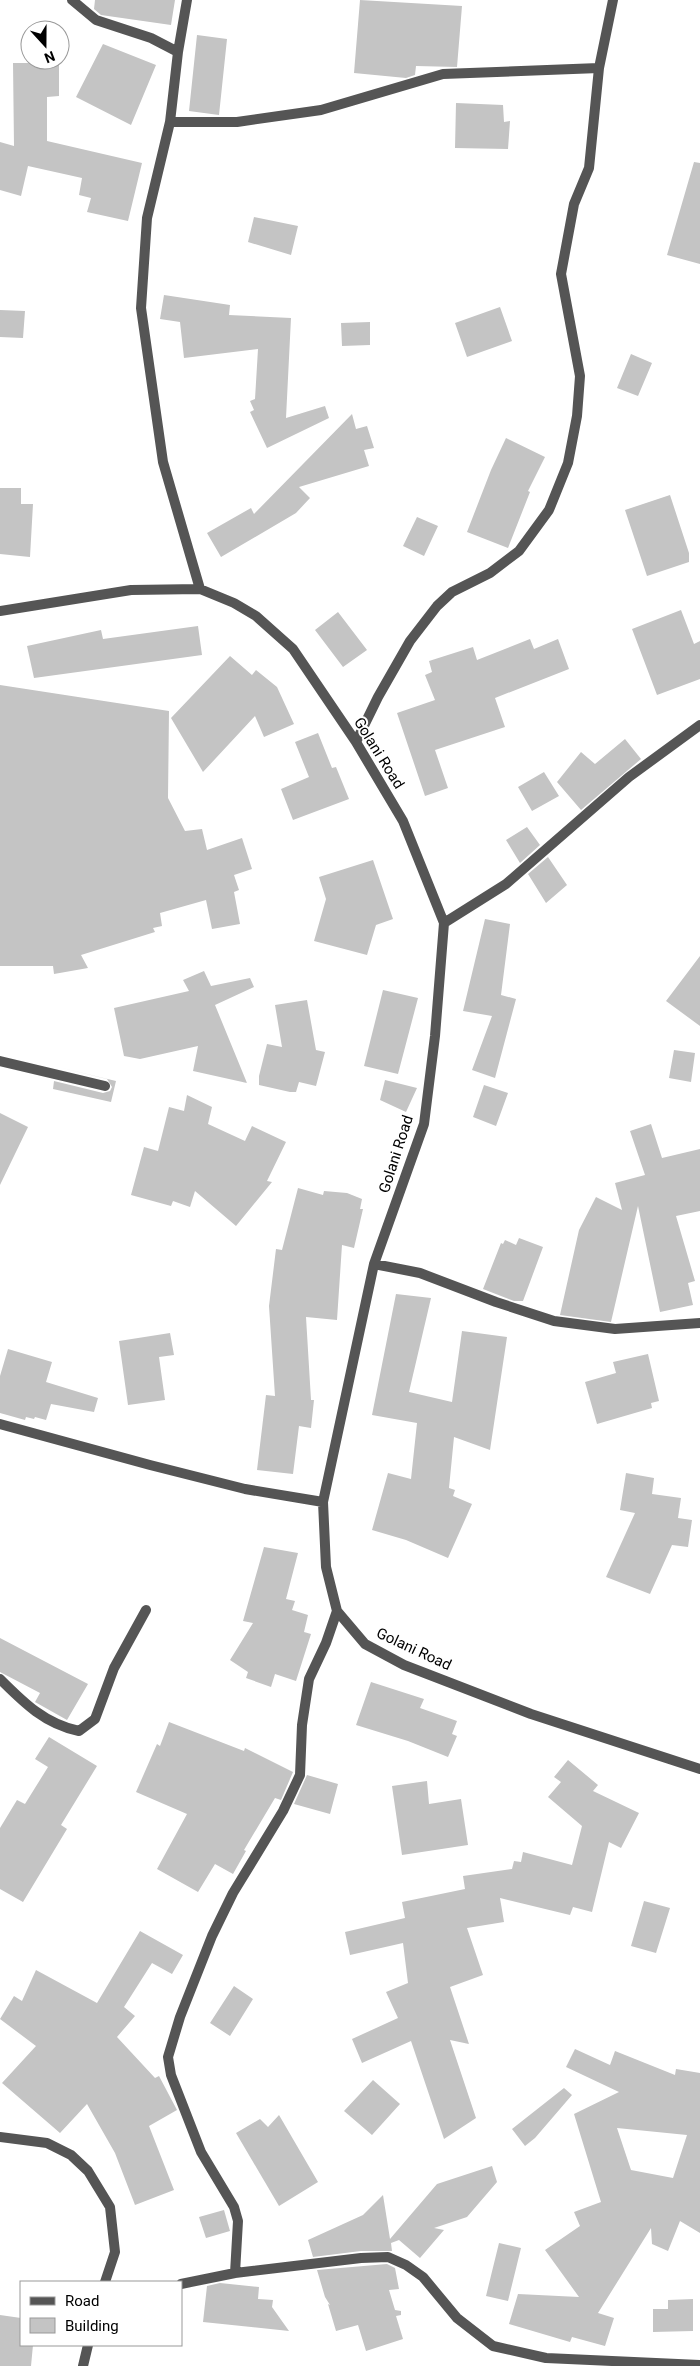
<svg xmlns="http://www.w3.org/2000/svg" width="700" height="2366" font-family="Roboto,sans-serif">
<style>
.building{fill:#c4c4c4;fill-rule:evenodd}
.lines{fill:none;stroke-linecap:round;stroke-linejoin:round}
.street{stroke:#555;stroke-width:10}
.labels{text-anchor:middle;stroke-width:4;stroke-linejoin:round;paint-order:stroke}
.street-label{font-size:15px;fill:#000;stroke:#fff}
</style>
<rect width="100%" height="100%" fill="#fff"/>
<path class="building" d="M 95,0 L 175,0 L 171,25 L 101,15 L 94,9 Z
M 360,0 L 462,6 L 457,67 L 416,66 L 415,75 L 406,78 L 354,73 Z
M 197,35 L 227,39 L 219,115 L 189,111 Z
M 103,44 L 156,65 L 131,125 L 76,97 Z
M 13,63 L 59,63 L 59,96 L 47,97 L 47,141 L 142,163 L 128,221 L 87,212 L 91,198 L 79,195 L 82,178 L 28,166 L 21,196 L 0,190 L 0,142 L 14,146 Z
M 456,103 L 503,105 L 504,122 L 510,121 L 508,149 L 455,148 Z
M 694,162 L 700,163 L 700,264 L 667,255 Z
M 254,217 L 298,226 L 291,255 L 248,242 Z
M 164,295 L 230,305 L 229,315 L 291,318 L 286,418 L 325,406 L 329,418 L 267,448 L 250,412 L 254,410 L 250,401 L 255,399 L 258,349 L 184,358 L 180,322 L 160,319 Z
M 500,307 L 512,341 L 467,357 L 455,323 Z
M 0,310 L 25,311 L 23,338 L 0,337 Z
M 370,322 L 370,345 L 342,346 L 341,323 Z
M 631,354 L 652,363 L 638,396 L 617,388 Z
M 352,414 L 356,429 L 367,426 L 374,448 L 364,450 L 369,466 L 299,487 L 310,498 L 296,513 L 221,557 L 207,533 L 251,508 L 254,514 Z
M 506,438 L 545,457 L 528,491 L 530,492 L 508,548 L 467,532 L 491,470 Z
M 0,488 L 21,488 L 21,504 L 33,504 L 30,557 L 0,554 Z
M 670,495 L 689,553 L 689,562 L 647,576 L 625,510 Z
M 417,517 L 438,526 L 424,556 L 403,546 Z
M 681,610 L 694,644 L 700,641 L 700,679 L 657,695 L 632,629 Z
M 338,612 L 367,650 L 343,667 L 315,630 Z
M 198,626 L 202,655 L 34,678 L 27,646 L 101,630 L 103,639 Z
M 530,639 L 534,649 L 558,639 L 569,669 L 495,698 L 505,727 L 435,750 L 448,788 L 425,796 L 397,713 L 435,700 L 425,675 L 432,672 L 429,661 L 473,647 L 477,660 Z
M 230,656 L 252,675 L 256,670 L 277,687 L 294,724 L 264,737 L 255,716 L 203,772 L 171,718 Z
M 0,685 L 169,711 L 168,798 L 185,831 L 202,829 L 207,850 L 242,838 L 252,869 L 234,875 L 239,890 L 234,892 L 240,924 L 212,929 L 206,900 L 160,913 L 162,926 L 153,928 L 155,932 L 81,955 L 88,968 L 54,974 L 53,966 L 0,966 Z
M 318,733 L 332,768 L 336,767 L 349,799 L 293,820 L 281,789 L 309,777 L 295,742 Z
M 625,739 L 641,759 L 581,810 L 557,782 L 581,752 L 595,764 Z
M 544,772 L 559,796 L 532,811 L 518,787 Z
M 527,827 L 540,845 L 520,863 L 506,840 Z
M 548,857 L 567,885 L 546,903 L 528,874 Z
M 373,860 L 393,919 L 376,925 L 367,955 L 314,941 L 326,899 L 319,877 Z
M 485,919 L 510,924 L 501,995 L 516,999 L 495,1078 L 472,1070 L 492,1016 L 463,1011 Z
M 700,956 L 700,1026 L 666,1001 Z
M 204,971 L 211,986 L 250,978 L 254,987 L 215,1005 L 247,1083 L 193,1071 L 198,1046 L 140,1059 L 124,1056 L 114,1008 L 189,991 L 183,980 Z
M 383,990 L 418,998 L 398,1074 L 364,1066 Z
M 307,1000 L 316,1050 L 325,1052 L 316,1086 L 299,1082 L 296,1092 L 290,1092 L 259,1085 L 259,1076 L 267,1044 L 282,1047 L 275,1005 Z
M 674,1050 L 695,1053 L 691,1082 L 669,1078 Z
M 58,1067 L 116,1081 L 111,1102 L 53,1089 L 54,1081 L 103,1093 L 110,1091 L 112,1087 L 107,1079 Z
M 385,1080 L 417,1088 L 406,1112 L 380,1100 Z
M 484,1085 L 508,1093 L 496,1126 L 473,1117 Z
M 187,1095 L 212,1107 L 208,1124 L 245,1141 L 252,1126 L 286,1142 L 267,1181 L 272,1182 L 236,1226 L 195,1191 L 190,1207 L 173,1201 L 171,1206 L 131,1195 L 144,1147 L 158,1151 L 169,1107 L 184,1111 Z
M 0,1113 L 28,1127 L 0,1185 Z
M 651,1124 L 662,1158 L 700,1149 L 700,1211 L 676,1216 L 695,1281 L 688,1283 L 693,1305 L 660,1312 L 638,1206 L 611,1322 L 560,1315 L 579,1230 L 596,1197 L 622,1210 L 615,1183 L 645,1175 L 630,1131 Z
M 298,1188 L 323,1195 L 324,1191 L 347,1193 L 362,1199 L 360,1209 L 363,1209 L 354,1248 L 342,1245 L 337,1320 L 306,1317 L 311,1400 L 314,1400 L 311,1428 L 299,1426 L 293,1474 L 257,1470 L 266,1395 L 275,1396 L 269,1306 L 276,1249 L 282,1250 Z
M 519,1238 L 543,1247 L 523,1301 L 514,1301 L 483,1289 L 501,1243 L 503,1244 L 505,1240 L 516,1245 Z
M 396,1294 L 431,1298 L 409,1392 L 452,1402 L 462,1331 L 507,1337 L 490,1450 L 454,1437 L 449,1488 L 455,1490 L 453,1496 L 472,1504 L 448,1558 L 406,1540 L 372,1530 L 388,1473 L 411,1479 L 417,1423 L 372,1415 Z
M 170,1333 L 174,1355 L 159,1357 L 165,1400 L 128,1405 L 119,1341 Z
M 8,1349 L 52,1362 L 46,1382 L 98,1398 L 94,1412 L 51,1404 L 46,1420 L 35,1417 L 34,1419 L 26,1417 L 25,1420 L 0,1413 L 0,1376 Z
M 648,1354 L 659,1401 L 651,1403 L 652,1408 L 597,1424 L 585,1382 L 616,1373 L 613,1362 Z
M 626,1473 L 654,1478 L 652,1494 L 681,1498 L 678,1518 L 692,1520 L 688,1547 L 672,1545 L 650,1594 L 606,1577 L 635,1513 L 620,1510 Z
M 264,1547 L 298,1553 L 286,1599 L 295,1601 L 292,1610 L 308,1615 L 304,1632 L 311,1634 L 296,1681 L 275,1674 L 271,1687 L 246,1678 L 248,1672 L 230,1660 L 253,1623 L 243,1621 Z
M 0,1638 L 88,1684 L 67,1720 L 35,1702 L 40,1693 L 0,1672 Z
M 371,1682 L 424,1699 L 420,1708 L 457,1721 L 452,1734 L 457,1736 L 448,1757 L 408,1741 L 356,1725 Z
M 169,1722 L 244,1751 L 245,1748 L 293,1772 L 281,1800 L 275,1798 L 244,1850 L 246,1851 L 233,1874 L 215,1864 L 198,1892 L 157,1869 L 187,1814 L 136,1792 L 157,1744 L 160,1746 Z
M 49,1737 L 97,1766 L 61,1825 L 67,1829 L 23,1902 L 0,1889 L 0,1828 L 17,1800 L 25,1804 L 48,1767 L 35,1759 Z
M 568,1760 L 598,1785 L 593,1791 L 639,1813 L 621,1848 L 609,1842 L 592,1912 L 573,1907 L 570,1915 L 500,1898 L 504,1922 L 467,1928 L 483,1975 L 450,1987 L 469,2044 L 450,2040 L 476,2118 L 444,2139 L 411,2041 L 362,2063 L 352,2039 L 398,2018 L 386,1992 L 408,1983 L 403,1943 L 350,1955 L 345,1932 L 405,1918 L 402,1902 L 465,1889 L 463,1876 L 512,1869 L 514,1861 L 521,1862 L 523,1852 L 572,1865 L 582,1826 L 548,1797 L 561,1782 L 554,1777 Z
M 307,1775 L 338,1784 L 330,1814 L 294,1804 Z
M 427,1781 L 429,1804 L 461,1799 L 468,1845 L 402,1855 L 392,1786 Z
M 644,1901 L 670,1908 L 656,1953 L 631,1946 Z
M 140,1931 L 183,1955 L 172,1974 L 152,1963 L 124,2007 L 135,2016 L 117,2037 L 155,2078 L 159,2076 L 177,2110 L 149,2126 L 174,2190 L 135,2205 L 115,2153 L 87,2104 L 60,2133 L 2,2083 L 36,2046 L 0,2019 L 14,1996 L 22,2001 L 36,1970 L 97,2003 Z
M 234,1986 L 253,1999 L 230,2036 L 210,2023 Z
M 575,2049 L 610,2065 L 615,2051 L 675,2075 L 676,2069 L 700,2073 L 700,2233 L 680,2221 L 668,2251 L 652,2244 L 651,2228 L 598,2313 L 614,2318 L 605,2346 L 572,2337 L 570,2342 L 509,2324 L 518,2294 L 579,2297 L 545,2250 L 580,2226 L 574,2212 L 601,2202 L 574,2114 L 619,2092 L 566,2067 ZM 617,2128 L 687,2135 L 673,2178 L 631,2170 Z
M 373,2080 L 400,2104 L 372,2135 L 344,2111 Z
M 564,2088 L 572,2095 L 535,2138 L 525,2146 L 512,2129 Z
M 279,2115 L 318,2182 L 279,2206 L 236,2133 L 260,2119 L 268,2127 Z
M 492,2166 L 497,2182 L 467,2217 L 434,2228 L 444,2230 L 420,2258 L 399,2240 L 391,2243 L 392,2251 L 361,2251 L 313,2257 L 308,2240 L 363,2215 L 383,2195 L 390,2239 L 437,2184 Z
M 224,2210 L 230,2231 L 206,2238 L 199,2217 Z
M 499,2243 L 521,2248 L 508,2301 L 486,2296 Z
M 387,2264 L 395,2268 L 399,2289 L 389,2290 L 395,2310 L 401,2311 L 401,2315 L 396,2316 L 403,2339 L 366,2351 L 358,2325 L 336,2331 L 328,2304 L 330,2305 L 325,2297 L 317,2270 Z
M 220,2283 L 259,2287 L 258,2299 L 273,2300 L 272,2307 L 289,2331 L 203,2322 L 207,2286 Z
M 693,2299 L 693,2331 L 653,2332 L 653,2309 L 668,2309 L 668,2300 Z
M 0,2315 L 21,2318 L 21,2345 L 33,2345 L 31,2366 L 0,2366 Z"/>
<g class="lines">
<path class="street" d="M 72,0 L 96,20 L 151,38 L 178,52
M 187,0 L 178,52 L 170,122 L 147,218 L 141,308 L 163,462 L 200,589
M 170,122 L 237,122 L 321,110 L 443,74 L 599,68
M 0,611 L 131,590 L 200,589 L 234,603 L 256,616 L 293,649 L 356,742 L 403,821 L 444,923 L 435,1036 L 424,1124 L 374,1264 L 323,1502 L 326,1567 L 337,1611 L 365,1644 L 404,1665 L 531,1714 L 700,1769
M 356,742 L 378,697 L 410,641 L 437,606 L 452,592 L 490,573 L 519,551 L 549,510 L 568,463 L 577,416 L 580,376 L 561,274 L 574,204 L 589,168 L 599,68 L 613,0
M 444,923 L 506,884 L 629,777 L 700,725
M 0,1061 L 105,1086
M 374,1264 L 420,1273 L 496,1302 L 554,1321 L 615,1329 L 700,1323
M 0,1424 L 150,1465 L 245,1489 L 323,1502
M 0,1679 C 24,1703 45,1724 79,1731 L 95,1719 L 114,1668 L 146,1610
M 0,2137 L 47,2143 L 71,2155 L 88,2171 L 110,2207 L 115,2252 L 105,2282
M 235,2273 L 238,2221 L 234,2207 L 201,2152 L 171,2075 L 168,2057 L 180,2017 L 212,1936 L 233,1893 L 283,1811 L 300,1775 L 302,1725 L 309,1679 L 326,1643 L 337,1611
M 181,2284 L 235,2273 L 361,2258 L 388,2257 L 406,2265 L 423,2277 L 457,2318 L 493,2346 L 546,2358 L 700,2365
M 83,2366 L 88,2345"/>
</g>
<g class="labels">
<g class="street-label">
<text transform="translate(379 753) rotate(58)" y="5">Golani Road</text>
<text transform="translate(396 1154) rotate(-72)" y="5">Golani Road</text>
<text transform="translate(414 1649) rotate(25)" y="5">Golani Road</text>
</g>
</g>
<rect x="20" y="2281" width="162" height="65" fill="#ffffff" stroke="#999999"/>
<rect x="30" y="2297" width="25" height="8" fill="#555555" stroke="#999999"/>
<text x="65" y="2306" font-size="15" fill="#000000">Road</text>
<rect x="30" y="2318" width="25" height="15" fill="#c4c4c4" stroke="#999999"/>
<text x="65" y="2331" font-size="15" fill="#000000">Building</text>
<g transform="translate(45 45) rotate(159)"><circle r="24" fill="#ffffff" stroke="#999999"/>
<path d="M0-4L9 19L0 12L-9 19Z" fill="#000000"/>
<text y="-8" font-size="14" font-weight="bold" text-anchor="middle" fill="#000000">N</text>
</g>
</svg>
